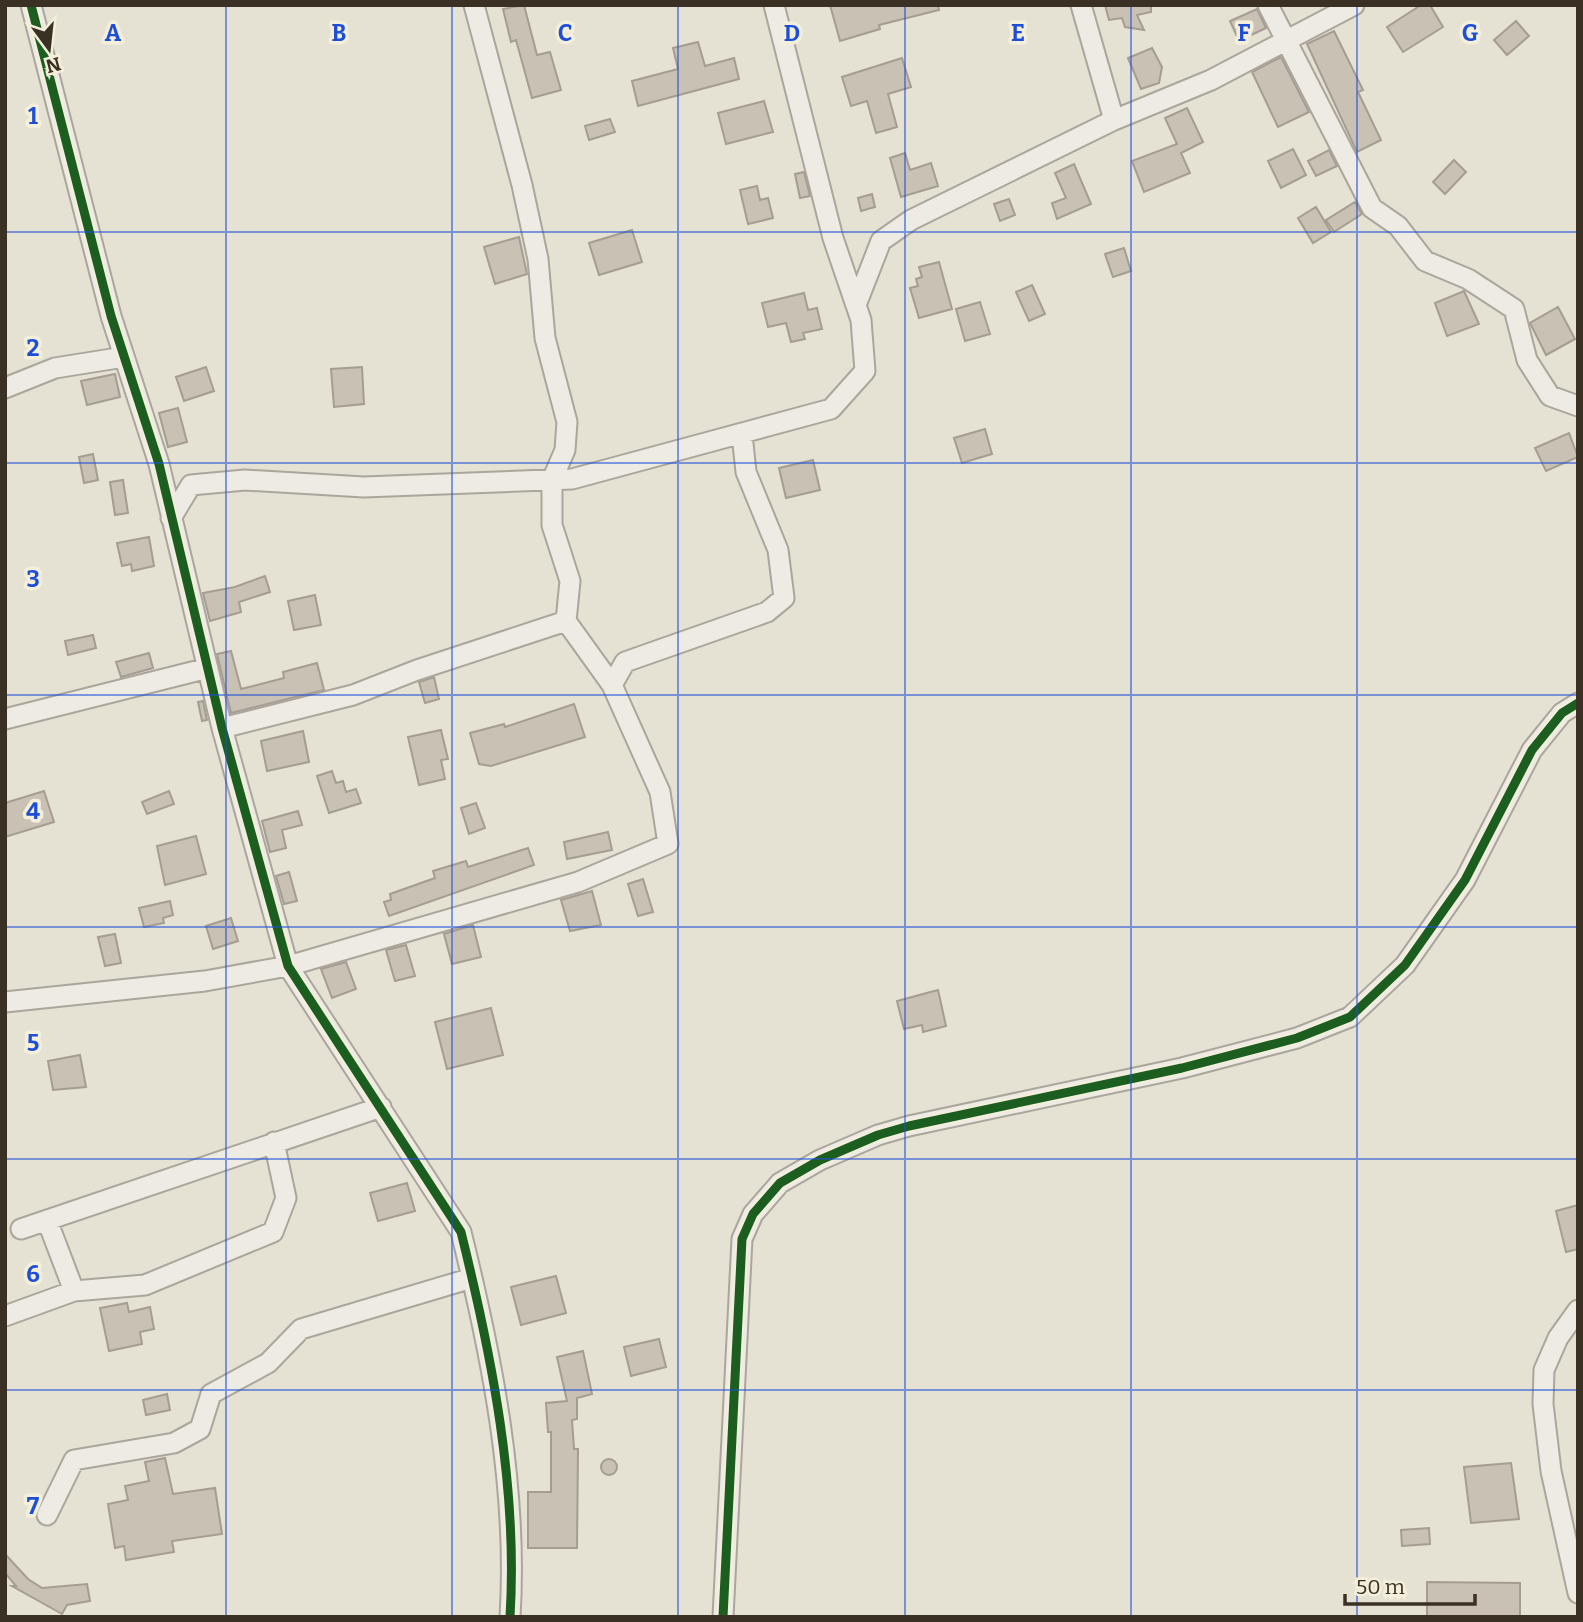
<svg xmlns="http://www.w3.org/2000/svg" width="1583" height="1622" font-family="Bitter,serif">
<style>
.building{fill:#c9c1b4;stroke:#a59d92;stroke-width:2}
.lines{fill:none;stroke-linecap:round;stroke-linejoin:round}
.street-casing{stroke:#aba69b;stroke-width:23}
.street{stroke:#eeebe4;stroke-width:19}
.cycleway-casing{stroke:#f4efdb;stroke-width:13}
.cycleway{stroke:#1b5e20;stroke-width:9}
.grid{fill:none;stroke:#1d4ed8;stroke-width:2;stroke-opacity:0.55}
.grid-label{font-size:23px;text-anchor:middle;font-weight:bold;fill:#1d4ed8;stroke:#f4efdb;stroke-width:7;stroke-linejoin:round;paint-order:stroke}
</style>
<rect width="100%" height="100%" fill="#e5e1d3"/>
<path class="building" d="M 524,5 L 537,55 L 550,52 L 561,90 L 532,98 L 516,40 L 511,42 L 503,9 Z
M 830,5 L 938,5 L 939,10 L 879,25 L 880,29 L 840,41 Z
M 1105,5 L 1151,5 L 1151,12 L 1137,15 L 1144,30 L 1125,27 L 1122,18 L 1109,20 Z
M 1421,5 L 1430,5 L 1443,27 L 1403,52 L 1387,27 Z
M 1257,9 L 1266,28 L 1239,41 L 1230,21 Z
M 1516,21 L 1529,36 L 1507,55 L 1494,40 Z
M 1334,31 L 1363,90 L 1358,92 L 1381,140 L 1357,152 L 1307,44 Z
M 698,42 L 705,66 L 734,58 L 739,79 L 638,106 L 632,81 L 678,69 L 673,48 Z
M 1152,48 L 1162,67 L 1159,83 L 1141,89 L 1128,58 Z
M 1281,57 L 1309,112 L 1278,127 L 1252,72 Z
M 902,58 L 911,87 L 888,94 L 897,127 L 876,133 L 867,101 L 851,106 L 842,77 Z
M 764,101 L 773,132 L 726,144 L 718,113 Z
M 1187,108 L 1203,142 L 1181,153 L 1190,173 L 1144,192 L 1132,161 L 1177,144 L 1165,118 Z
M 610,119 L 615,132 L 589,140 L 585,126 Z
M 1293,149 L 1306,175 L 1281,188 L 1268,161 Z
M 1329,150 L 1337,166 L 1316,176 L 1308,161 Z
M 905,153 L 910,170 L 931,163 L 938,186 L 901,197 L 890,158 Z
M 1454,160 L 1466,172 L 1445,194 L 1433,182 Z
M 1074,164 L 1091,204 L 1057,219 L 1052,203 L 1066,198 L 1055,173 Z
M 804,172 L 810,196 L 800,198 L 795,174 Z
M 757,186 L 760,200 L 768,198 L 773,218 L 748,224 L 740,190 Z
M 872,194 L 875,207 L 861,211 L 858,198 Z
M 1009,199 L 1015,215 L 1000,221 L 994,204 Z
M 1355,202 L 1362,214 L 1334,232 L 1326,220 Z
M 1316,207 L 1331,232 L 1313,243 L 1298,218 Z
M 632,230 L 642,262 L 599,275 L 589,243 Z
M 519,237 L 527,274 L 495,284 L 484,247 Z
M 1124,248 L 1131,271 L 1113,277 L 1105,254 Z
M 939,262 L 952,309 L 919,318 L 910,288 L 918,286 L 916,279 L 922,277 L 919,267 Z
M 1032,285 L 1045,314 L 1029,321 L 1016,292 Z
M 1464,291 L 1479,324 L 1447,336 L 1435,303 Z
M 804,293 L 808,310 L 817,308 L 822,329 L 803,333 L 805,339 L 791,342 L 786,323 L 768,327 L 762,303 Z
M 980,302 L 990,334 L 965,341 L 956,309 Z
M 1558,307 L 1575,339 L 1546,355 L 1530,323 Z
M 206,367 L 214,391 L 184,401 L 176,377 Z
M 362,367 L 364,404 L 334,407 L 331,369 Z
M 115,374 L 120,397 L 87,405 L 81,381 Z
M 178,408 L 187,442 L 168,447 L 159,413 Z
M 985,429 L 992,454 L 962,463 L 954,438 Z
M 1569,433 L 1578,457 L 1546,471 L 1535,448 Z
M 93,454 L 98,480 L 84,483 L 79,457 Z
M 813,460 L 820,490 L 786,498 L 779,468 Z
M 123,480 L 128,513 L 115,515 L 110,482 Z
M 149,537 L 154,566 L 132,571 L 131,564 L 122,566 L 117,543 Z
M 265,576 L 270,592 L 239,602 L 241,612 L 210,621 L 203,593 L 235,587 Z
M 315,595 L 321,625 L 294,630 L 288,601 Z
M 93,635 L 96,648 L 68,655 L 65,641 Z
M 231,651 L 241,689 L 284,678 L 283,672 L 317,663 L 324,690 L 231,713 L 217,654 Z
M 149,653 L 153,668 L 121,677 L 116,662 Z
M 434,677 L 439,699 L 425,703 L 419,682 Z
M 203,701 L 207,720 L 202,721 L 198,702 Z
M 574,704 L 585,737 L 491,766 L 479,764 L 470,733 L 504,724 L 505,727 Z
M 441,730 L 448,759 L 441,760 L 445,779 L 419,785 L 408,737 Z
M 303,731 L 309,762 L 267,771 L 261,741 Z
M 332,771 L 336,783 L 343,781 L 346,792 L 356,789 L 361,803 L 329,813 L 317,776 Z
M 44,791 L 54,822 L 5,837 L 5,803 Z
M 169,791 L 174,804 L 147,814 L 142,802 Z
M 476,803 L 485,828 L 469,834 L 461,808 Z
M 298,811 L 302,825 L 282,830 L 286,848 L 270,852 L 262,821 Z
M 608,832 L 612,850 L 567,859 L 564,842 Z
M 196,836 L 206,874 L 165,885 L 157,846 Z
M 528,848 L 534,865 L 389,916 L 384,902 L 391,900 L 390,894 L 435,878 L 433,871 L 466,861 L 468,867 Z
M 289,872 L 297,901 L 284,904 L 276,876 Z
M 643,879 L 653,912 L 638,916 L 628,884 Z
M 592,891 L 601,925 L 570,931 L 561,900 Z
M 170,901 L 173,915 L 163,918 L 164,923 L 144,927 L 139,908 Z
M 231,918 L 238,941 L 213,949 L 206,926 Z
M 473,925 L 481,957 L 452,964 L 444,934 Z
M 115,934 L 121,963 L 105,966 L 98,937 Z
M 406,945 L 415,976 L 395,981 L 386,950 Z
M 346,962 L 356,989 L 332,998 L 321,969 Z
M 938,990 L 946,1026 L 923,1032 L 922,1025 L 904,1029 L 897,1001 Z
M 491,1008 L 503,1055 L 447,1069 L 435,1022 Z
M 80,1055 L 86,1087 L 53,1090 L 48,1061 Z
M 407,1183 L 415,1211 L 378,1221 L 370,1193 Z
M 1578,1205 L 1578,1249 L 1566,1252 L 1556,1211 Z
M 556,1276 L 566,1313 L 521,1325 L 511,1287 Z
M 127,1303 L 129,1312 L 150,1307 L 154,1329 L 140,1332 L 142,1344 L 109,1351 L 100,1308 Z
M 659,1339 L 666,1367 L 631,1376 L 624,1347 Z
M 583,1351 L 592,1394 L 577,1398 L 577,1419 L 572,1420 L 574,1449 L 578,1449 L 577,1548 L 528,1548 L 528,1492 L 551,1492 L 551,1432 L 548,1432 L 546,1403 L 567,1401 L 557,1357 Z
M 167,1394 L 170,1410 L 146,1415 L 143,1400 Z
M 165,1458 L 173,1494 L 215,1488 L 222,1534 L 172,1541 L 174,1552 L 126,1560 L 124,1546 L 115,1548 L 108,1504 L 128,1500 L 125,1486 L 149,1481 L 145,1462 Z
M601 1467a8 8 0 1 1 16 0a8 8 0 1 1-16 0Z
M 1511,1463 L 1519,1519 L 1471,1523 L 1464,1467 Z
M 1429,1528 L 1430,1544 L 1402,1546 L 1401,1530 Z
M 5,1554 L 28,1579 L 42,1588 L 87,1584 L 90,1601 L 67,1605 L 62,1614 L 12,1586 L 16,1586 L 5,1573 Z
M 1427,1582 L 1520,1583 L 1520,1617 L 1427,1617 Z"/>
<g class="lines">
<g class="street-casing">
<path id="street" d="M 31,5 L 111,316 L 159,464 L 222,728 L 288,966 L 461,1232 C 492,1357 518,1488 510,1617
M 474,5 L 522,185 L 538,259 L 545,338 L 567,422 L 565,450 L 552,480 L 552,525 L 570,581 L 566,621
M 1081,5 L 1114,120
M 1268,5 L 1372,208 L 1398,226 L 1425,261 L 1468,279 L 1514,309 L 1527,360 L 1550,396 L 1578,406
M 856,305 L 881,241 L 911,220 L 1114,120 L 1211,80 L 1354,5
M 5,388 L 55,368 L 124,357
M 171,518 L 191,485 L 245,480 L 364,487 L 572,479 L 831,409 L 865,371 L 861,320 L 833,238 L 774,5
M 5,719 L 208,668
M 222,728 L 353,695 L 417,670 L 566,621 L 612,685
M 5,1002 L 205,981 L 288,966 L 578,882 L 668,844 L 660,792 L 612,685 L 625,662 L 767,612 L 784,598 L 778,550 L 746,472 L 742,434
M 47,1220 L 74,1291
M 21,1229 L 381,1107
M 1578,1310 L 1558,1338 L 1544,1370 L 1543,1404 L 1551,1471 L 1578,1593
M 5,1316 L 74,1291 L 145,1285 L 273,1232 L 286,1198 L 274,1142
M 47,1515 L 74,1460 L 174,1443 L 200,1429 L 211,1394 L 268,1363 L 301,1329 L 472,1278
M 723,1617 L 742,1239 L 753,1214 L 780,1183 L 820,1160 L 878,1135 L 909,1126 L 1182,1068 L 1297,1038 L 1350,1017 L 1405,965 L 1465,880 L 1532,750 L 1562,713 L 1578,703"/>
</g>
<use href="#street" class="street"/>
<g class="cycleway-casing">
<path id="cycleway" d="M 31,5 L 111,316 L 159,464 L 222,728 L 288,966 L 461,1232 C 492,1357 518,1488 510,1617
M 723,1617 L 742,1239 L 753,1214 L 780,1183 L 820,1160 L 878,1135 L 909,1126 L 1182,1068 L 1297,1038 L 1350,1017 L 1405,965 L 1465,880 L 1532,750 L 1562,713 L 1578,703"/>
</g>
<use href="#cycleway" class="cycleway"/>
</g>
<path class="grid" d="M 226,5 L 226,1617M 452,5 L 452,1617M 678,5 L 678,1617M 905,5 L 905,1617M 1131,5 L 1131,1617M 1357,5 L 1357,1617M 5,232 L 1578,232M 5,463 L 1578,463M 5,695 L 1578,695M 5,927 L 1578,927M 5,1159 L 1578,1159M 5,1390 L 1578,1390"/>
<g class="grid-label">
<text x="113" y="41">A</text>
<text x="339" y="41">B</text>
<text x="565" y="41">C</text>
<text x="792" y="41">D</text>
<text x="1018" y="41">E</text>
<text x="1244" y="41">F</text>
<text x="1470" y="41">G</text>
<text x="33" y="124">1</text>
<text x="33" y="356">2</text>
<text x="33" y="587">3</text>
<text x="33" y="819">4</text>
<text x="33" y="1051">5</text>
<text x="33" y="1282">6</text>
<text x="33" y="1514">7</text>
</g>
<rect width="1583" height="1622" fill="none" stroke="#3a3023" stroke-width="14"/>
<g transform="translate(49 49) rotate(165)" stroke="#f4efdb" stroke-width="5" paint-order="stroke">
<path d="M0-5L12 26L0 18L-12 26Z" fill="#3a3023"/>
<text y="-10" font-size="19" font-weight="bold" text-anchor="middle" fill="#3a3023">N</text>
</g>
<path d="M1345 1594v10h130v-10" fill="none" stroke="#3a3023" stroke-width="3.5"/>
<text x="1356" y="1594" font-size="21" fill="#3a3023" stroke="#f4efdb" stroke-width="5" paint-order="stroke">50 m</text>
</svg>
